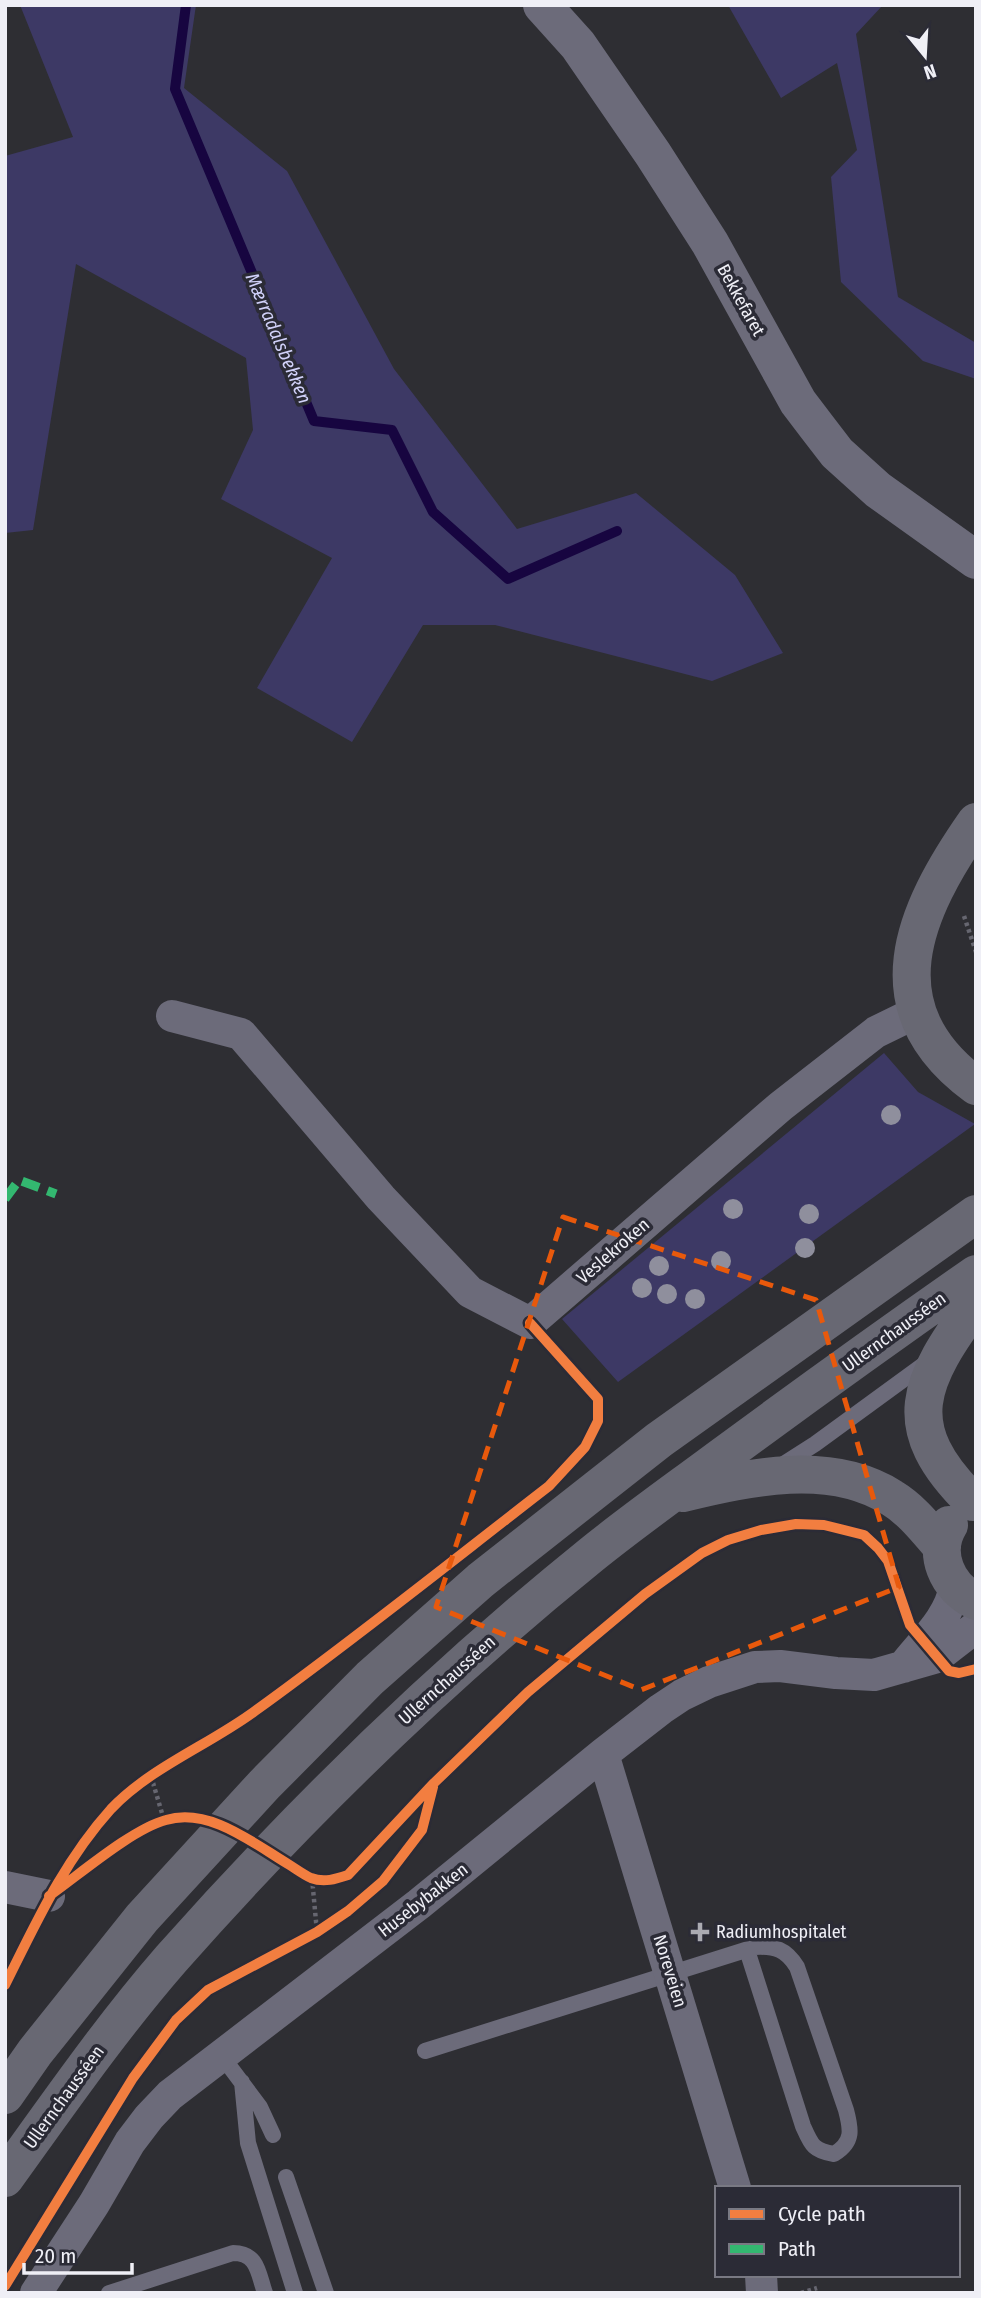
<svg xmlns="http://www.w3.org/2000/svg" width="981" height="2298" font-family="'Fira Sans Condensed',sans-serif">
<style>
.green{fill:#3d3965}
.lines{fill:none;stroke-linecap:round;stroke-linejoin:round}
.stream{stroke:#170540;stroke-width:10}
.path{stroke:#666670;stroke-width:4.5;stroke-dasharray:3.5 3.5;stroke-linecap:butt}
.service{stroke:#6c6b7a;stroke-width:16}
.minor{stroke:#6c6b7a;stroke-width:32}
.tertiary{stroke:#6c6b7a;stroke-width:38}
.trunk{stroke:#686873;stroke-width:38}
.quiet{stroke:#33b770;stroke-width:9;stroke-dasharray:18 9;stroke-linecap:butt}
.cycleway-casing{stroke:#2b2b36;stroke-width:15}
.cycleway{stroke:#f27e40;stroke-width:10}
.tree{fill:#8f8f9d}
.marked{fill:none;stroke:#e8590c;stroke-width:5;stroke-dasharray:14 9;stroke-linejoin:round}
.poi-dot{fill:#ababb2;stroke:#2b2b36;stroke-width:2.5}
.labels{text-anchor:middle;stroke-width:7;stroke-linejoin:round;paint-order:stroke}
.street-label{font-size:18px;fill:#efeff6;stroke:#2b2b36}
.poi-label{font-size:18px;fill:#efeff6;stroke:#2b2b36;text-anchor:start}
.water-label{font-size:19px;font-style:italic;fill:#d1d1f9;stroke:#2b2b36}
</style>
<rect width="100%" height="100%" fill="#2e2e33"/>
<path class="green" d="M 20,5 L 196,5 L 184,88 L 287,171 L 394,369 L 517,529 L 636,493 L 735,575 L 783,653 L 712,681 L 495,625 L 423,625 L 352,742 L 257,688 L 332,558 L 221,499 L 253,430 L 246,358 L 76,264 L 33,530 L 5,533 L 5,156 L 73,137 Z
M 728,5 L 883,5 L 856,34 L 898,297 L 976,343 L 976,379 L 923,361 L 841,282 L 831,177 L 857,150 L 837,63 L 781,98 Z
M 884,1053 L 918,1092 L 975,1124 L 618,1382 L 562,1319 Z"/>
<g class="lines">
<path class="stream" d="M 186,5 L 175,89 L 314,421 L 392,430 L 433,512 L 508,579 L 617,531"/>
<path class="path" d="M 964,916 L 976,952
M 151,1776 L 164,1820
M 312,1878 L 317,1932
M 801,2293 L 817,2288"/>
<path class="service" d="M 779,1467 L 815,1444 L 926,1363
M 425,2051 L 755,1947 C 775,1946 786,1949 797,1967 L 846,2110 C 851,2129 854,2142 834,2154 C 813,2151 811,2144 803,2126 L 747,1950
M 221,2055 L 260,2107 L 273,2135
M 242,2082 L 248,2143 L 295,2293
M 286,2177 L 326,2293
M 109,2293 L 233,2253 C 258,2253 258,2273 265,2293"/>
<path class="minor" d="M 172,1016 L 241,1034 L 381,1198 L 470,1292 L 530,1323 L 781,1106 L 876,1032 L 917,1012
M 903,1667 C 922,1642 950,1618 955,1586
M 603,1754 L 735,2188
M 5,1887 L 49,1896
M 761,2275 L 762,2293
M 36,2293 L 94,2204 L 130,2142 L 149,2117 L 170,2095 L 419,1904 L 603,1754 L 661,1709 L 682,1695 L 709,1682 L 755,1667 L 780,1666 L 836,1673 L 874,1675 L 937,1657 L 976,1627"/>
<path class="tertiary" d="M 542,5 L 578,45 L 653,154 L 710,243 L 798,402 L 817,427 L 837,453 L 878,490 L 976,560"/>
<path class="trunk" d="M 976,822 C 913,912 870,1008 976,1086
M 683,1493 C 749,1477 831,1459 892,1498 C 912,1510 927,1530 942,1547
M 973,1502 C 895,1426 919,1381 976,1303
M 949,1525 C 932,1553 947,1588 976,1601
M 5,2095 L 35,2052 L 142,1918 L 264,1785 L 370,1678 L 481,1580 L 659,1440 L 976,1214
M 5,2178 C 59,2103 111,2028 171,1959 C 300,1813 440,1677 591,1555 C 633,1521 677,1490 720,1458 C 804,1396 890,1334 976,1274"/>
<path class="quiet" d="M 5,1199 L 19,1180 L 56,1194"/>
<g class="cycleway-casing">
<path id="cycleway" d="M 49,1896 C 79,1875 132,1829 166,1820 C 209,1807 253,1843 288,1864 C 296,1869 304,1875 311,1878 C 324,1883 336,1879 348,1875 L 434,1783 L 528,1692 L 645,1594 L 702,1553 L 728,1540 L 761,1530 L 796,1524 L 824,1525 L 864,1535 L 878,1548 L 888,1561 L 910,1625 L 949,1671 L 959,1673 L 976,1669
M 5,1985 C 36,1923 64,1861 111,1809 C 151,1767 209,1745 255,1711 C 355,1639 452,1561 549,1486 L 585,1447 L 598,1421 L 598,1399 L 530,1323
M 5,2286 L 133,2078 L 176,2020 L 208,1990 L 317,1932 L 348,1911 L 383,1881 L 422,1830 L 433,1787"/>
</g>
<use href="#cycleway" class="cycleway"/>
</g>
<g class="tree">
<circle cx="891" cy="1115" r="10"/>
<circle cx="733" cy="1209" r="10"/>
<circle cx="809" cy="1214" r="10"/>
<circle cx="805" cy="1248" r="10"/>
<circle cx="721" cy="1261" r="10"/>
<circle cx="659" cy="1266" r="10"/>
<circle cx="642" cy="1288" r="10"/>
<circle cx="667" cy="1294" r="10"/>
<circle cx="695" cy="1299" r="10"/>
</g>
<path class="marked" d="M 563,1217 L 816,1300 L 899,1587 L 641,1690 L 436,1607 Z"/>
<path class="poi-dot" d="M696.5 1921.5h7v7h7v7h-7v7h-7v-7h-7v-7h7z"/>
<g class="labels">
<g class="street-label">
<text transform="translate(741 300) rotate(61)" y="6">Bekkefaret</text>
<text transform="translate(613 1251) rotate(-41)" y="6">Veslekroken</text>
<text transform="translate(894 1332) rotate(-36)" y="6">Ullernchausséen</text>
<text transform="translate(447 1680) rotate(-42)" y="6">Ullernchausséen</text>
<text transform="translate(423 1900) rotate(-38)" y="6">Husebybakken</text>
<text transform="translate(670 1971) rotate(73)" y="6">Noreveien</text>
<text transform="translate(64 2097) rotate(-54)" y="6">Ullernchausséen</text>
</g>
<g class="poi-label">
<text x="716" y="1938">Radiumhospitalet</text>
</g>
<g class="water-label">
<text transform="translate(279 338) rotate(67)" y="7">Mærradalsbekken</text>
</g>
</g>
<rect width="981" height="2298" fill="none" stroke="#efeff6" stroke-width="14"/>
<rect x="715" y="2186" width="245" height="91" fill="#2b2b36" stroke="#797983" stroke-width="2"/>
<rect x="729" y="2209" width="35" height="10" fill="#f27e40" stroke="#797983" stroke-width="2"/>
<text x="778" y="2221" font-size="21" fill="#efeff6">Cycle path</text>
<rect x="729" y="2244" width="35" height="10" fill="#33b770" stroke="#797983" stroke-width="2"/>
<text x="778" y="2256" font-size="21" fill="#efeff6">Path</text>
<g transform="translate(925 56) rotate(162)" stroke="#2b2b36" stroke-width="5" paint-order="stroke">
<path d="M0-5L12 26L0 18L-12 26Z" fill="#efeff6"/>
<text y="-10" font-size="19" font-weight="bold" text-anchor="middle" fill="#efeff6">N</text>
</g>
<path d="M24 2263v10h108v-10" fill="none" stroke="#efeff6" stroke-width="3.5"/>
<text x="35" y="2263" font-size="21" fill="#efeff6" stroke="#2b2b36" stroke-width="5" paint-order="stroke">20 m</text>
</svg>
